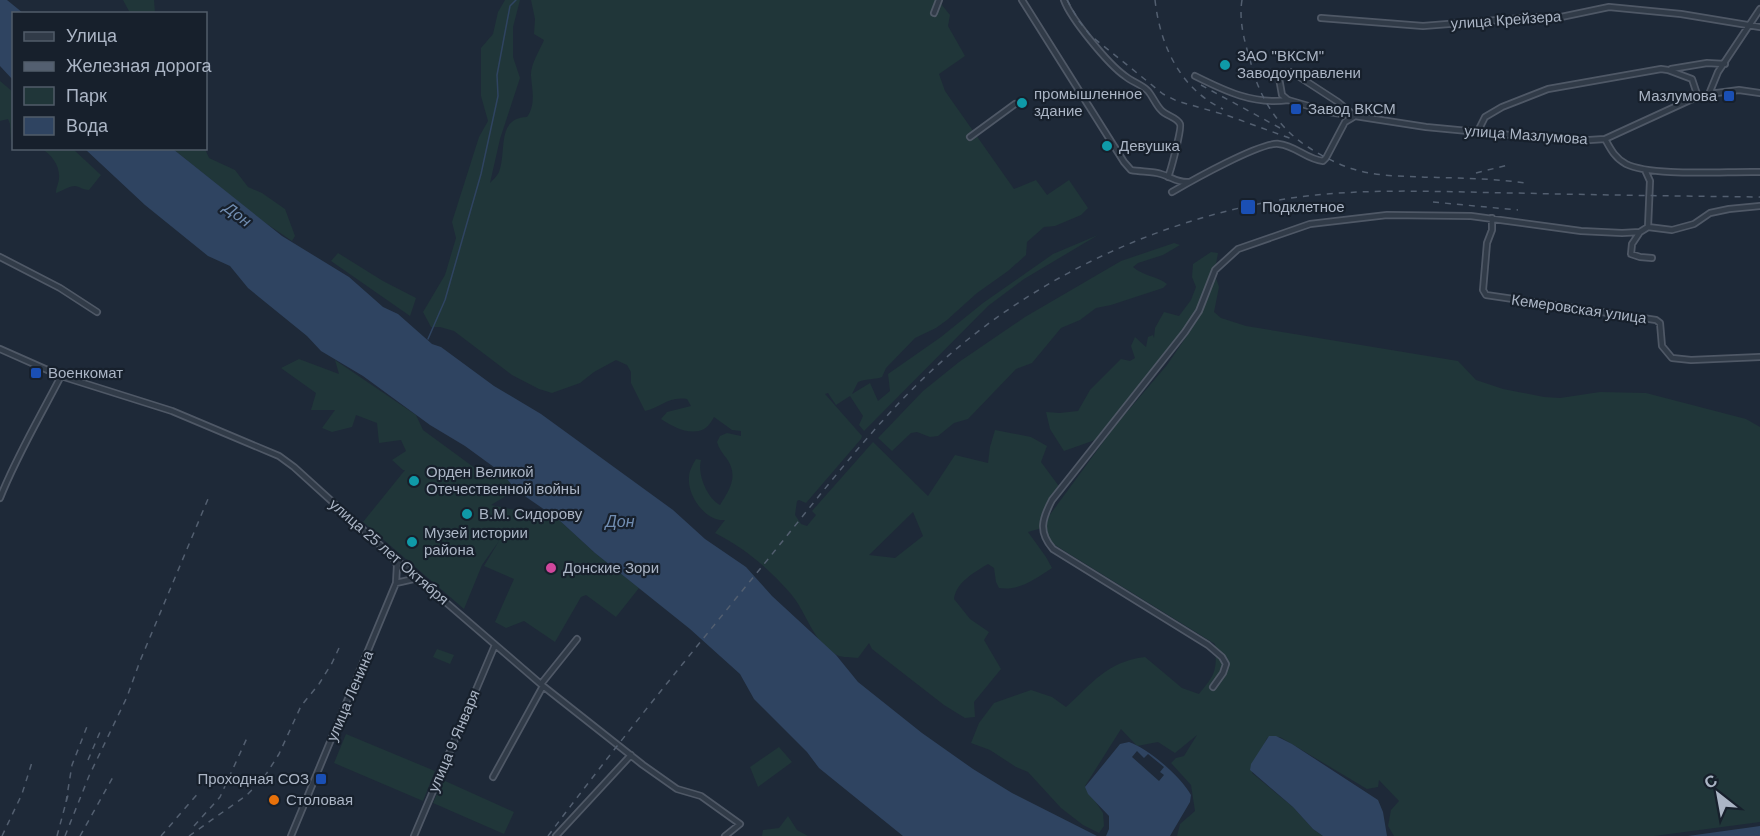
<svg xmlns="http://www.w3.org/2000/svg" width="1760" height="836" font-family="Arial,sans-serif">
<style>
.green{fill:#203639;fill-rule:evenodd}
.water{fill:#2f4461}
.pier{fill:#1e2938}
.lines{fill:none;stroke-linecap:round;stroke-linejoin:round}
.stream{stroke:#2f4461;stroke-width:1.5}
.minor-casing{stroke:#4f5866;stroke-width:8}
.minor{stroke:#313b48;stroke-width:4.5}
.rail{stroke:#535f70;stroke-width:1.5;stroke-dasharray:6 6;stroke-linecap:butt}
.culture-dot{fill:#0f9aa8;stroke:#17202c;stroke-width:2}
.transit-dot{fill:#1a4fb4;stroke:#17202c;stroke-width:2}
.hotel-dot{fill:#d1479c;stroke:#17202c;stroke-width:2}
.food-dot{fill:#e8710a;stroke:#17202c;stroke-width:2}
.labels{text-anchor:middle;stroke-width:4.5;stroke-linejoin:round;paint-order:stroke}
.street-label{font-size:15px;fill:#abb5c5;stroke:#17202c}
.poi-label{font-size:15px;fill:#abb5c5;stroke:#17202c;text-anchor:start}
.water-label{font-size:16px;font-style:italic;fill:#718db1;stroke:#17202c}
</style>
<rect width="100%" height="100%" fill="#1e2938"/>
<path class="green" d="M 123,0 L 154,0 L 155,13 L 130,13 Z
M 505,0 L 520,0 L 513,27 L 513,57 L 520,78 L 500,139 L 490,183 C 493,180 497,176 499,172 C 507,151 496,118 527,117 C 536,104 532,90 531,76 C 530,65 540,50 544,40 L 534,34 L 535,19 L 531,0 L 938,0 L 950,15 L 948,26 L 965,56 L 939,74 L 945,91 L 1014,189 L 1036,180 L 1047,195 L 1069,180 L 1088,208 L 1081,215 L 1055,226 L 1044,227 L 1027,242 L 1026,255 L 1008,271 L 977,293 L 947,320 L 936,328 L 915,338 L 886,368 L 882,377 C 874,380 868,378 858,382 L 852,394 L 870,383 L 878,401 L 890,391 L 888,374 L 941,337 L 983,303 L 1053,254 L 1098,235 L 1024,279 L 988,306 L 864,431 L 859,425 L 863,416 L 850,396 L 836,405 L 828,393 L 825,394 L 862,436 L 861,439 L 806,503 L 799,500 L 797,501 L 795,515 L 801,524 L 807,526 L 816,515 L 812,511 L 873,442 L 928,496 L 955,455 L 988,463 L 990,447 L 995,430 L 1031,437 L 1047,446 L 1041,462 L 1061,489 L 1052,500 L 1042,528 L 1028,532 L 1046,557 L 1052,568 C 1035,579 1020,591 999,588 L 996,582 L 994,568 L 988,564 C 975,572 956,582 954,599 L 970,619 L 989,632 L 984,640 L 1001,669 L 974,702 L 975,717 L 965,718 L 944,705 L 872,649 L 869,643 L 858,658 C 851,657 841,658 835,654 C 813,642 807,613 791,594 C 768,568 746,549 715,533 L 725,520 C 706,522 687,496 689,477 C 689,471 693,464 696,459 L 701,460 C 697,474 707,498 720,505 C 729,490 739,477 727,459 C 723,454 719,449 717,442 L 720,436 L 727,433 L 741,436 L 741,431 L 732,430 L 714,417 C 712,421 708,427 704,429 C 690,436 673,427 661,419 L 667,412 L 691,406 L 687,399 C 668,396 662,407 645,411 L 631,383 L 631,372 L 627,365 L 616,360 L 594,372 L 580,383 L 552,393 L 539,389 L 512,375 L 454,331 L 440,327 L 431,327 L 423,312 L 445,275 L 456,238 L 452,222 L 479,137 L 488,121 L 481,96 L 481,48 L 493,34 L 498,12 ZM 913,512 L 923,536 L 895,558 L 869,555 Z
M 0,81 L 13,92 L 13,142 L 11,141 L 10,124 L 8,119 L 0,121 Z
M 42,149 L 73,149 L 101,175 L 89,190 C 83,190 81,187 75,186 C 69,186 62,191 56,193 C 56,187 59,183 59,178 C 60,166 52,155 42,149 Z
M 173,149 L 205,149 L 209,158 L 235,170 L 248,187 L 262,193 L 285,209 L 295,236 L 292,241 L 261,220 Z
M 1174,243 L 1180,245 L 1163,255 L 1138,263 L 1133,267 C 1143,276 1157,276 1167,284 L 1163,288 L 1111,305 L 1096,308 L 1080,320 L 1061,328 L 1032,363 L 1016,369 L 968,419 L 954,423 L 938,436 L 930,437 L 917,432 L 911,433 L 892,451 L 878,438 L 923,391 L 959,362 L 1025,317 L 1121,261 Z
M 1211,252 L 1218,253 L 1215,270 L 1187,329 L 1095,440 L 1064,451 L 1050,429 L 1046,412 L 1060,413 L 1078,411 L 1090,390 L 1121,359 L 1130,361 L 1135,358 L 1131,346 L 1135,337 L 1146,347 L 1148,337 L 1153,335 L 1154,338 L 1155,328 L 1164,312 L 1179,316 L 1191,300 L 1196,287 L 1192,277 L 1193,264 Z
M 338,253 L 383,281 L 416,298 L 410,316 L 331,261 Z
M 1216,278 L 1219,287 L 1214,312 L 1221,318 L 1246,326 L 1458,361 L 1476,380 L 1503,389 L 1544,397 L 1560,398 L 1600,392 L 1646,393 L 1746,419 L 1760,427 L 1760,822 L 1654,836 L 1394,836 L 1388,826 L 1391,810 L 1399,801 L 1379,780 L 1378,787 L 1367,789 L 1280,737 L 1267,738 L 1252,773 L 1293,807 L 1313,829 L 1323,836 L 1177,836 L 1180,824 L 1195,811 L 1191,785 L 1171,763 L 1176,758 L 1184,756 L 1197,735 L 1175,753 L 1158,742 L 1137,746 L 1121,729 L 1085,786 L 1103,813 L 1104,826 L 1099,833 L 1083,825 L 1061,808 L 1028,772 L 1016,767 L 990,750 L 971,743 L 979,723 L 994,703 L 1031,690 L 1052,697 L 1066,707 C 1093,683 1106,662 1145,657 L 1182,688 L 1199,694 C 1216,674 1217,670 1215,644 L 1050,542 L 1046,529 L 1046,520 L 1115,426 L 1167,365 L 1195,324 Z
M 299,359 L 339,374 L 335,360 L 416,415 L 423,430 L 483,474 L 502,473 L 516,490 L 491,505 L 558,519 L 595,553 L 639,588 L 616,617 L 586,595 L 581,597 L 555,642 L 524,621 L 506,628 L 495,622 L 514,579 L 484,566 L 499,541 L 482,565 L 464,609 L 363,522 L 405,470 L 403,470 L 392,460 L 406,451 L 401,440 L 379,443 L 377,423 L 356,415 L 352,427 L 332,432 L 322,428 L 335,410 L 311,410 L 316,393 L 281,368 Z
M 437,649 L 454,655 L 450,664 L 433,657 Z
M 346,734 L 435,771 L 423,801 L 334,763 Z
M 779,747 L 792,762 L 758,787 L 750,767 Z
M 443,780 L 514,812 L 504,834 L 433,803 Z
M 788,816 L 797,830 L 808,836 L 762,836 L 763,830 L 779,828 Z"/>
<path class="water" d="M 0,0 L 7,0 L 23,13 L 14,14 L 13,80 L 0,66 Z
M 85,149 L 173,149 L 282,236 L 349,277 L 383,307 L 398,314 L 432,344 L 441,347 L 494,386 L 541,414 L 673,510 L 705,539 L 746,567 L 772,596 L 836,655 L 858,682 L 922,733 L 973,769 L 1012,793 L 1097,836 L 903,836 L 819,768 L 807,752 L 754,699 L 740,674 L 690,629 L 595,553 L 558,519 L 516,490 L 502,473 L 465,446 L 430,425 L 363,376 L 321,351 L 307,336 L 248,288 L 230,266 L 208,256 L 145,205 Z
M 1269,736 L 1276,736 L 1292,744 L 1378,800 L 1383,812 L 1387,836 L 1323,836 L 1313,829 L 1293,807 L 1250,770 L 1251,764 Z
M 1129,742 C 1149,749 1181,777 1191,795 L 1190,802 L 1170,836 L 1106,836 L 1109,829 L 1109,816 L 1088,794 L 1085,787 L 1120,744 Z
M 1760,826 L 1760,836 L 1688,836 L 1753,827 Z"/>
<path class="pier" d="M 1137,751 L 1144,758 L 1148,754 L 1164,767 L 1160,772 L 1164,775 L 1159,781 L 1132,757 Z"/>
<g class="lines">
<path class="stream" d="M 428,339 L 445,300 L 481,174 L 498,96 L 497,75 L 510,6 L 516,0"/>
<g class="minor-casing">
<path id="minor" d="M 1022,0 L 1124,162 L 1131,170 C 1141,172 1152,171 1161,174 C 1172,177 1177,183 1189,182
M 1064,0 C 1071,19 1108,64 1125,76 C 1132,82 1141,84 1148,91 C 1153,97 1156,105 1161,110 C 1166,116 1177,117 1180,124 C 1182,128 1171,170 1168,177
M 934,13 L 939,0
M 1321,18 L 1423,26 L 1537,17 L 1561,17 L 1609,7 L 1681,14 L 1760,27
M 1671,69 L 1707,63 L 1725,64
M 1195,76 C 1225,91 1254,105 1288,100
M 1709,94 L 1718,72 L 1760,9
M 1355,116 L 1338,102 L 1292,72 L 1282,73 L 1279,78 L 1282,95 L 1288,100 L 1329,112 L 1426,127 L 1574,141 L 1605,139 L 1690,100 L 1709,94 L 1739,90 L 1760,93
M 1478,131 L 1485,117 L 1502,107 L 1548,89 L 1661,69 L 1668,70 L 1692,79 L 1698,97
M 970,137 L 1015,104
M 1605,139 C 1611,150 1615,158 1626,164 C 1652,177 1727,171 1760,172
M 1645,170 L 1650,181 L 1648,227
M 1172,192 C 1191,181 1262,141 1279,144 C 1296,146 1306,159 1323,161 L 1326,158 L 1345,122 L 1355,116
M 1492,218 L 1492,230 L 1487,243 L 1483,290 L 1486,295 L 1656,320 L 1660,323 L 1662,346 L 1672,358 L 1691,360 L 1760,357
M 1640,232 L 1632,244 L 1631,254 L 1640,257 L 1652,258
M 0,257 L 60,288 L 97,312
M 0,349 L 61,376 L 172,411 L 279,456 L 294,467 L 391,555 L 543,686 L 643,765 L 677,789 L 701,796 L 740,824 L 725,836
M 0,498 C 17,455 40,417 61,376
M 396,583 L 418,578
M 541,684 L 577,639
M 1213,687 L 1223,673 L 1226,664 L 1222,657 L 1208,645 L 1053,549 C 1038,532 1042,519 1052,500 L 1185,332 L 1199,311 L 1215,270 L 1238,249 L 1310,224 L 1387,215 L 1471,216 L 1581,231 L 1622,233 L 1640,232 L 1648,227 L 1672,230 L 1694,224 L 1710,213 L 1729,209 L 1760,206
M 493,777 L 543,686
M 291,836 L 396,583 L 397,565 L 394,560
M 414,836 L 495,645
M 556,836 L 631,755"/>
</g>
<use href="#minor" class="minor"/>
<path class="rail" d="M 1067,0 L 1079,21 L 1090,35 L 1163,94 L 1177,101 L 1229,116 L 1292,139
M 1155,0 C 1160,45 1180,89 1223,109
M 1242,0 C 1238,25 1247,48 1253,71 C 1262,102 1281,130 1308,147 C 1322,156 1337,164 1353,169 C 1374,176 1398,176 1420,177 C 1455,178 1490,178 1525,183
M 1201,85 L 1280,128
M 1476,173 L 1508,165
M 1433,202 L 1518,210
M 88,760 L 100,732
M 66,802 L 72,765 L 88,724
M 194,826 L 220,797 L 247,738
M 2,836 L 22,794 L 33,759
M 57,836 L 68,795
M 65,836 L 89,776 L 127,697 L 140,661 L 208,499
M 80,836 L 113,777
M 161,836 L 200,791
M 189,836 L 247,795 L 265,776 L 279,754 L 301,706 L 319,684 L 332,663 L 339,648
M 548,836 C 616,745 688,657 760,569 C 805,514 850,455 898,404 C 1000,295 1138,223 1285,199 C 1361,187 1439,192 1515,193 C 1597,195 1678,196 1760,197"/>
</g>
<g class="culture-dot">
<circle cx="1225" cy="65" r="6"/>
<circle cx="1022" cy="103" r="6"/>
<circle cx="1107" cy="146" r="6"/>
<circle cx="414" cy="481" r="6"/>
<circle cx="467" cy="514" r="6"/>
<circle cx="412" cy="542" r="6"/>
</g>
<g class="transit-dot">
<rect x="1723" y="90" width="12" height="12" rx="3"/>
<rect x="1290" y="103" width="12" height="12" rx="3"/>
<rect x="1240" y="199" width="16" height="16" rx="3"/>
<rect x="30" y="367" width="12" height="12" rx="3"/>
<rect x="315" y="773" width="12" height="12" rx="3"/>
</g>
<circle class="hotel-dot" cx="551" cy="568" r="6"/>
<circle class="food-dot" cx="274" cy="800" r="6"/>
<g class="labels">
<g class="street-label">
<text transform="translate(1506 20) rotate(-4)" y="5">улица Крейзера</text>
<text transform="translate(1526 135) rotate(4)" y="5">улица Мазлумова</text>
<text transform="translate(1579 309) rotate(8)" y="5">Кемеровская улица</text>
<text transform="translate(389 552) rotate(41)" y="5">улица 25 лет Октября</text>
<text transform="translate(350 696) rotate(-67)" y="5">улица Ленина</text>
<text transform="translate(454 741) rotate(-67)" y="5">улица 9 Января</text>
</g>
<g class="poi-label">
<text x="1237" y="61">ЗАО "ВКСМ"<tspan x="1237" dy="17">Заводоуправлени</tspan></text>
<text x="1034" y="99">промышленное<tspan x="1034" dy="17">здание</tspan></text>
<text x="1717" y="101" text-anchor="end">Мазлумова</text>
<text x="1308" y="114">Завод ВКСМ</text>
<text x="1119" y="151">Девушка</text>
<text x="1262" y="212">Подклетное</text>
<text x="48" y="378">Военкомат</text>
<text x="426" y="477">Орден Великой<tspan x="426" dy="17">Отечественной войны</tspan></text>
<text x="479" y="519">В.М. Сидорову</text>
<text x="424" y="538">Музей истории<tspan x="424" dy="17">района</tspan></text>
<text x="563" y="573">Донские Зори</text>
<text x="309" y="784" text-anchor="end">Проходная СОЗ</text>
<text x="286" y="805">Столовая</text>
</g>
<g class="water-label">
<text transform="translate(238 214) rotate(37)" y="6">Дон</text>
<text x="620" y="527">Дон</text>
</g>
</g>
<rect x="12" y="12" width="195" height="138" fill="#17202c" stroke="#525c69" stroke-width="1.5"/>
<rect x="24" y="32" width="30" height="9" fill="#313b48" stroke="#525c69" stroke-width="1.5"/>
<text x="66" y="42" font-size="18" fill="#abb5c5">Улица</text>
<rect x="24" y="62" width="30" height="9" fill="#535f70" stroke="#525c69" stroke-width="1.5"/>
<text x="66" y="72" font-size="18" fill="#abb5c5">Железная дорога</text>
<rect x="24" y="87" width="30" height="18" fill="#203639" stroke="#525c69" stroke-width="1.5"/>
<text x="66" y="102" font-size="18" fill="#abb5c5">Парк</text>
<rect x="24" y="117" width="30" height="18" fill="#2f4461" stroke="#525c69" stroke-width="1.5"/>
<text x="66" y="132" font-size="18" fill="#abb5c5">Вода</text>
<g transform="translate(1718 794) rotate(329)" stroke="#17202c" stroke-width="4.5" paint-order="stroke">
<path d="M0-4.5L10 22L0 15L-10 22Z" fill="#abb5c5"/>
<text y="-9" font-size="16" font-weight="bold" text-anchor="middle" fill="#abb5c5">С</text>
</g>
</svg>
